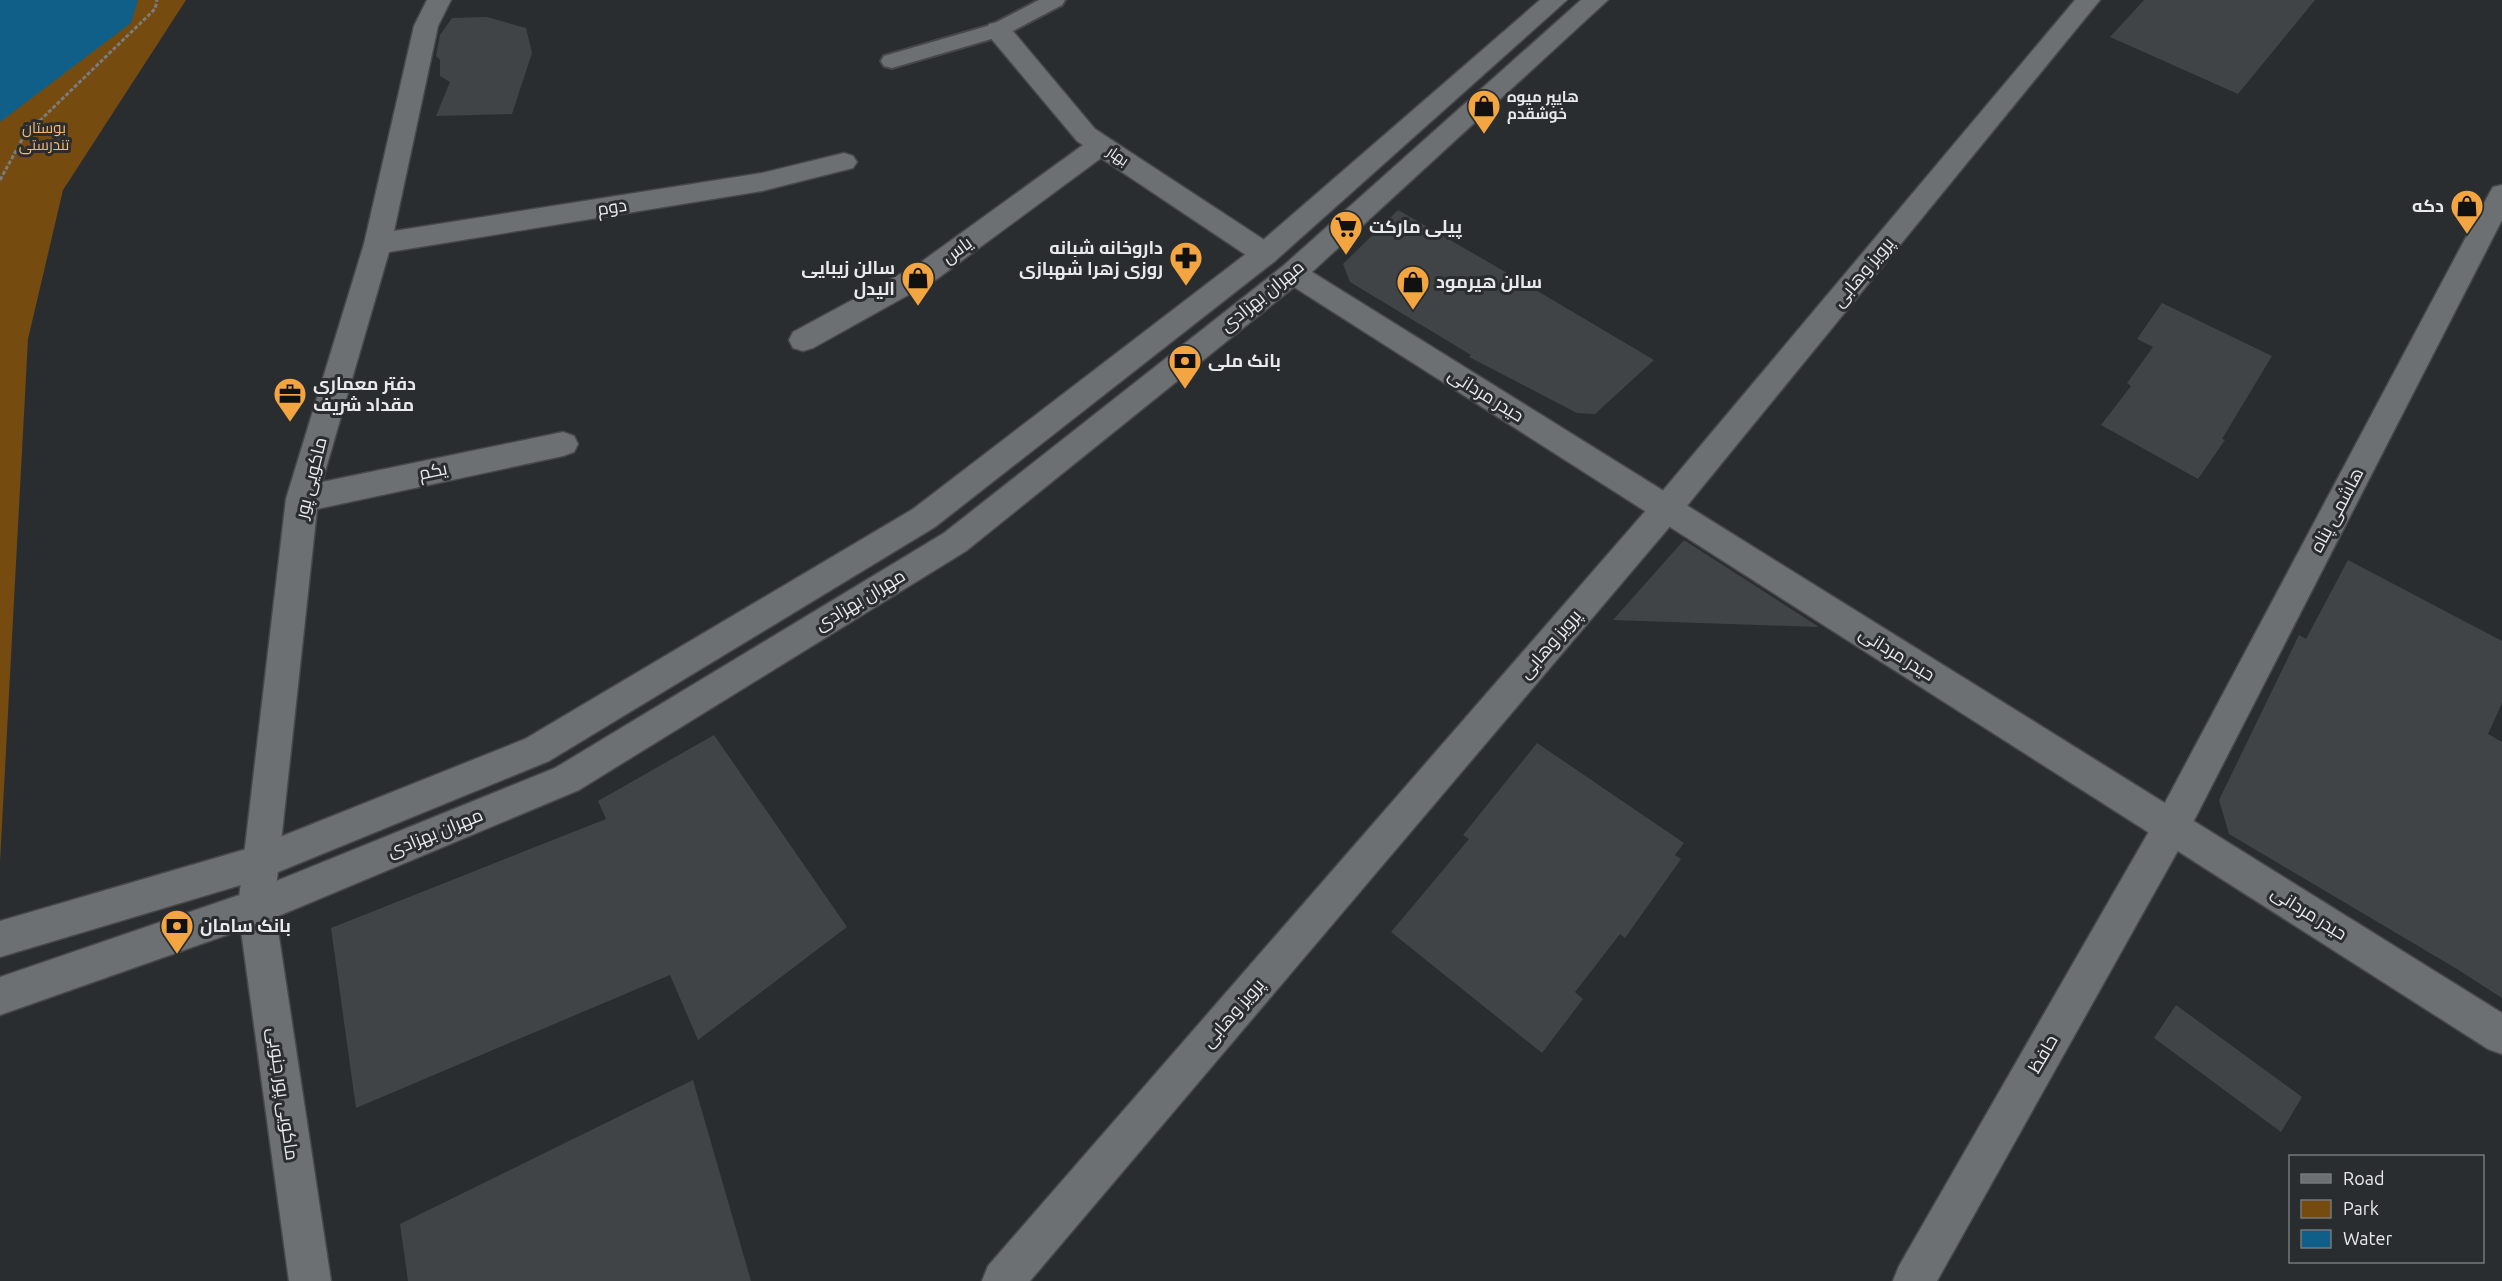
<svg xmlns="http://www.w3.org/2000/svg" width="2502" height="1281" font-family="Ubuntu,Cairo,sans-serif">
<style>
.green{fill:#764b0f}
.water{fill:#105f88}
.building{fill:#414446}
.lines{fill:none;stroke-linecap:round;stroke-linejoin:round}
.service-casing{stroke:#46484a;stroke-width:4}
.minor-casing{stroke:#46484a;stroke-width:3}
.tertiary-casing{stroke:#46484a;stroke-width:3}
.path{stroke:#7a7c7e;stroke-width:3;stroke-dasharray:4 2;stroke-linecap:butt}
.service{fill:#6d7072;fill-rule:evenodd}
.minor{fill:#6d7072;fill-rule:evenodd}
.tertiary{fill:#6d7072;fill-rule:evenodd}
.labels{text-anchor:middle;stroke-width:6;stroke-linejoin:round;paint-order:stroke}
.far-poi-label{font-size:15px;font-weight:bold;fill:#e8e9eb;stroke:#2a2d2f;text-anchor:start}
.far-park-label{font-size:15px;fill:#fbb96c;stroke:#2a2d2f}
.far-street-label{font-size:15px;fill:#e8e9eb;stroke:#2a2d2f}
.poi-label{font-size:18px;font-weight:bold;fill:#e8e9eb;stroke:#2a2d2f;text-anchor:start}
.street-label{font-size:18px;fill:#e8e9eb;stroke:#2a2d2f}
</style>
<rect width="100%" height="100%" fill="#2a2d2f"/>
<path class="green" d="M 131,0 L 186,0 L 63,190 L 28,339 L 0,862 L 0,116 Z"/>
<path class="water" d="M 0,0 L 138,0 L 131,23 L 0,122 Z"/>
<path class="building" d="M 2144,0 L 2315,0 L 2238,94 L 2110,37 Z
M 487,17 L 526,28 L 532,53 L 512,114 L 436,116 L 450,82 L 440,76 L 440,60 L 436,56 L 440,35 L 452,18 Z
M 1398,210 L 1509,274 L 1654,360 L 1595,414 L 1577,413 L 1469,357 L 1471,355 L 1350,282 L 1343,264 Z
M 2162,303 L 2272,356 L 2222,439 L 2225,440 L 2198,479 L 2101,425 L 2131,386 L 2127,383 L 2153,347 L 2137,339 Z
M 1684,540 L 1819,627 L 1613,620 Z
M 2348,560 L 2502,641 L 2502,703 L 2488,734 L 2502,742 L 2502,998 L 2457,969 L 2229,834 L 2219,800 L 2299,635 L 2306,639 Z
M 714,735 L 847,927 L 698,1040 L 670,975 L 356,1108 L 331,928 L 606,819 L 598,801 Z
M 1537,743 L 1684,843 L 1675,855 L 1681,859 L 1625,938 L 1620,934 L 1575,992 L 1583,999 L 1542,1053 L 1391,932 L 1469,839 L 1463,835 Z
M 2176,1005 L 2302,1097 L 2281,1132 L 2154,1038 Z
M 693,1080 L 751,1281 L 408,1281 L 400,1224 Z"/>
<g class="lines">
<g class="service-casing">
<path id="service" d="M 1039,0 L 1065,0 L 1062,5 L 1005,35 L 892,68 L 884,66 L 881,61 L 884,56 L 991,25 Z"/>
</g>
<g class="minor-casing">
<path id="minor" d="M 427,0 L 451,0 L 438,26 L 394,231 L 762,173 L 844,153 L 853,156 L 857,162 L 853,168 L 762,191 L 389,252 L 322,482 L 563,432 L 574,436 L 578,444 L 574,452 L 563,456 L 317,509 L 274,907 L 269,920 L 256,925 L 243,920 L 238,907 L 286,499 L 364,244 L 414,26 Z
M 2075,0 L 2100,0 L 1677,518 L 1030,1281 L 982,1281 L 988,1266 L 1655,500 Z
M 998,22 L 1007,24 L 1095,129 L 1275,247 L 1279,254 L 1275,261 L 1265,264 L 1255,261 L 1101,158 L 937,279 L 813,348 L 803,351 L 793,348 L 789,340 L 793,332 L 917,265 L 1083,145 L 1077,141 L 989,36 L 986,30 L 989,24 Z
M 2502,185 L 2502,220 L 2185,838 L 1937,1281 L 1893,1281 L 1899,1266 L 2159,814 L 2489,194 L 2493,187 Z"/>
</g>
<g class="tertiary-casing">
<path id="tertiary" d="M 1540,0 L 1567,0 L 1275,261 L 935,527 L 549,761 L 261,879 L 0,957 L 0,921 L 260,845 L 525,739 L 913,509 L 1255,247 Z
M 1581,0 L 1608,0 L 1312,272 L 2502,1013 L 2502,1054 L 2488,1049 L 1294,287 L 966,551 L 579,790 L 276,917 L 331,1281 L 289,1281 L 241,930 L 0,1015 L 0,977 L 254,890 L 555,768 L 944,533 L 1283,266 Z"/>
</g>
<path class="path" d="M 0,180 L 24,136 L 155,9 L 157,0"/>
<use href="#service" class="service"/>
<use href="#minor" class="minor"/>
<use href="#tertiary" class="tertiary"/>
</g>
<defs>
<g id="shop-pin" transform="scale(1.725)"><path d="M0 17L-7.5 6A9.5 9.5 0 1 1 7.5 6Z" fill="#f2a541" stroke="#2a2d2f"/><path d="M-5-2.5h2.3a2.7 3.5 0 0 1 5.4 0H5L5.5 6h-11ZM-1.5-2.5h3a1.5 2.3 0 0 0-3 0Z" fill="#111"/></g>
<g id="supermarket-pin" transform="scale(1.725)"><path d="M0 17L-7.5 6A9.5 9.5 0 1 1 7.5 6Z" fill="#f2a541" stroke="#2a2d2f"/><path d="M-6-5.5h2.5l.6 2H6L4.5 2H-2.5L-4.4-4H-6ZM-1.5 3.2a1.3 1.3 0 1 0 .1 0ZM3 3.2a1.3 1.3 0 1 0 .1 0Z" fill="#111"/></g>
<g id="pharmacy-pin" transform="scale(1.725)"><path d="M0 17L-7.5 6A9.5 9.5 0 1 1 7.5 6Z" fill="#f2a541" stroke="#2a2d2f"/><path d="M-2-6h4v4h4v4h-4v4h-4v-4h-4v-4h4Z" fill="#111"/></g>
<g id="bank-pin" transform="scale(1.725)"><path d="M0 17L-7.5 6A9.5 9.5 0 1 1 7.5 6Z" fill="#f2a541" stroke="#2a2d2f"/><path d="M-6-4H6V4H-6ZM0-2.3a2.3 2.3 0 1 0 0 4.6a2.3 2.3 0 1 0 0-4.6Z" fill="#111"/></g>
<g id="office-pin" transform="scale(1.725)"><path d="M0 17L-7.5 6A9.5 9.5 0 1 1 7.5 6Z" fill="#f2a541" stroke="#2a2d2f"/><path d="M-6-3h4V-5.5h4V-3h4V5H-6ZM-1-4.5V-3h2v-1.5ZM-6 0V1H6V0Z" fill="#111"/></g>
</defs>
<g fill-rule="evenodd">
<use href="#shop-pin" x="1484" y="106"/>
<use href="#shop-pin" x="2467" y="206"/>
<use href="#supermarket-pin" x="1346" y="227"/>
<use href="#pharmacy-pin" x="1186" y="258"/>
<use href="#shop-pin" x="918" y="278"/>
<use href="#shop-pin" x="1413" y="282"/>
<use href="#bank-pin" x="1185" y="361"/>
<use href="#office-pin" x="290" y="394"/>
<use href="#bank-pin" x="177" y="926"/>
</g>
<g class="labels">
<g class="far-poi-label">
<text x="1507" y="102">هایپر میوه<tspan x="1507" dy="17">خوشقدم</tspan></text>
</g>
<g class="far-park-label">
<text x="44" y="133">بوستان<tspan x="44" dy="17">تندرستی</tspan></text>
</g>
<g class="far-street-label">
<text transform="translate(1118 156) rotate(34)" y="5">بهار</text>
</g>
<g class="poi-label">
<text x="2444" y="212" text-anchor="end">دکه</text>
<text x="1369" y="233">پیلی مارکت</text>
<text x="1163" y="254" text-anchor="end">داروخانه شبانه<tspan x="1163" dy="21">روزی زهرا شهبازی</tspan></text>
<text x="895" y="274" text-anchor="end">سالن زیبایی<tspan x="895" dy="21">الیدل</tspan></text>
<text x="1436" y="288">سالن هیرمود</text>
<text x="1208" y="367">بانک ملی</text>
<text x="313" y="390">دفتر معماری<tspan x="313" dy="21">مقداد شریف</tspan></text>
<text x="200" y="932">بانک سامان</text>
</g>
<g class="street-label">
<text transform="translate(612 207) rotate(-9)" y="6">دوم</text>
<text transform="translate(957 250) rotate(-36)" y="6">یاس</text>
<text transform="translate(1863 272) rotate(-50)" y="6">پرویز وهابی</text>
<text transform="translate(1262 296) rotate(-39)" y="6">مهران بهزادی</text>
<text transform="translate(1486 395) rotate(32)" y="6">حیدر مردانی</text>
<text transform="translate(433 471) rotate(-12)" y="6">یکم</text>
<text transform="translate(311 478) rotate(-76)" y="6">ماکویی‌ پور</text>
<text transform="translate(2337 510) rotate(-62)" y="6">هاشمی پناه</text>
<text transform="translate(860 600) rotate(-31)" y="6">مهران بهزادی</text>
<text transform="translate(1550 644) rotate(-49)" y="6">پرویز وهابی</text>
<text transform="translate(1897 654) rotate(32)" y="6">حیدر مردانی</text>
<text transform="translate(435 833) rotate(-22)" y="6">مهران بهزادی</text>
<text transform="translate(2309 913) rotate(32)" y="6">حیدر مردانی</text>
<text transform="translate(1233 1013) rotate(-49)" y="6">پرویز وهابی</text>
<text transform="translate(2043 1054) rotate(-60)" y="6">حافظ</text>
<text transform="translate(283 1094) rotate(82)" y="6">ماکویی‌ پور جنوبی</text>
</g>
</g>
<rect x="2289" y="1155" width="195" height="108" fill="#2a2d2f" stroke="#76787a" stroke-width="1.5"/>
<rect x="2301" y="1174" width="30" height="9" fill="#6d7072" stroke="#76787a" stroke-width="1.5"/>
<text x="2343" y="1185" font-size="18" fill="#e8e9eb">Road</text>
<rect x="2301" y="1200" width="30" height="18" fill="#764b0f" stroke="#76787a" stroke-width="1.5"/>
<text x="2343" y="1215" font-size="18" fill="#e8e9eb">Park</text>
<rect x="2301" y="1230" width="30" height="18" fill="#105f88" stroke="#76787a" stroke-width="1.5"/>
<text x="2343" y="1245" font-size="18" fill="#e8e9eb">Water</text>
</svg>
